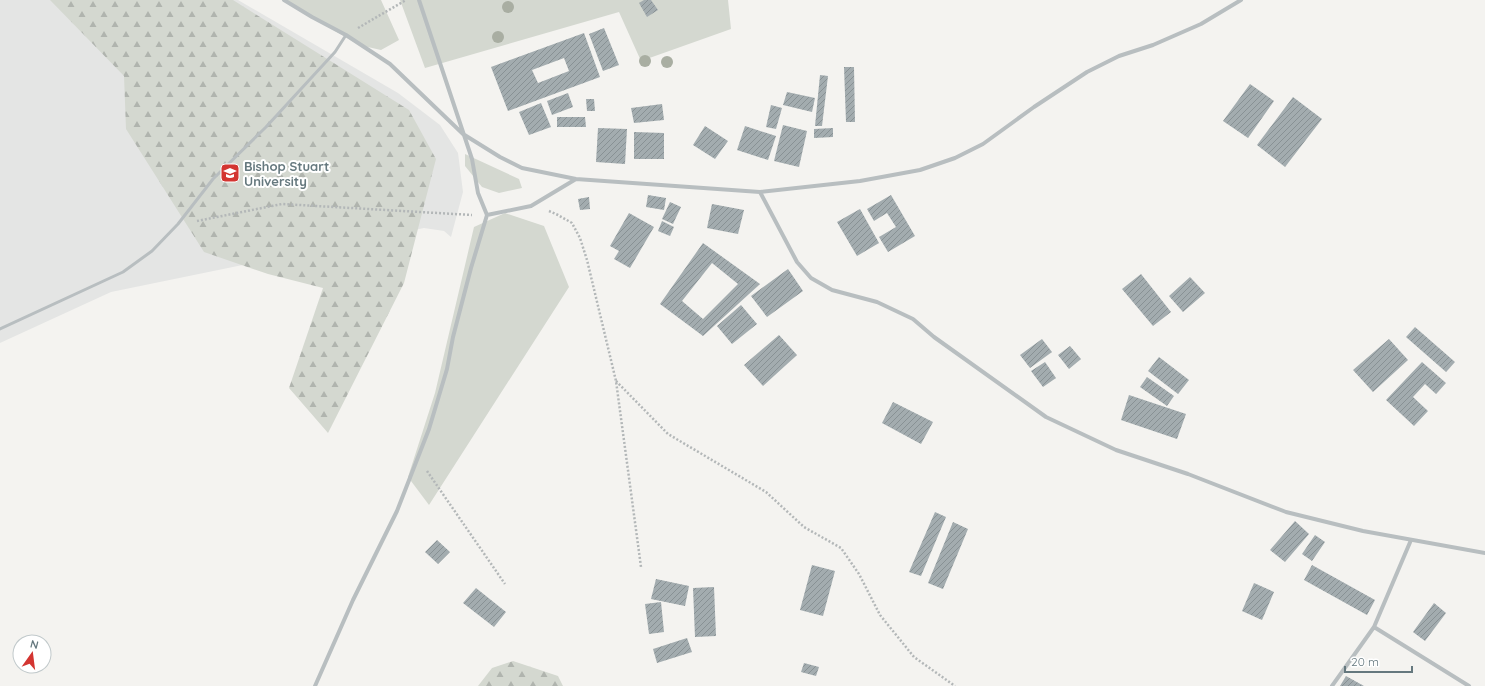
<svg xmlns="http://www.w3.org/2000/svg" width="1485" height="686" font-family="Quicksand,sans-serif">
<style>
.built{fill:#e4e5e4}
.grass{fill:#d4d8d0}
.forest{fill:url(#forest-firs)}
.building{fill:url(#building-hatch);fill-rule:evenodd}
.lines{fill:none;stroke-linecap:round;stroke-linejoin:round}
.path{stroke:#b3b7b8;stroke-width:2.5;stroke-dasharray:2 2;stroke-linecap:butt}
.lane{stroke:#b8bec0;stroke-width:3}
.street{stroke:#b8bec0;stroke-width:4}
.tree{fill:#a9aea2}
.labels{text-anchor:middle;stroke-width:4;stroke-linejoin:round;paint-order:stroke}
.poi-label{font-size:13px;font-weight:bold;fill:#65787e;stroke:#fff;text-anchor:start}
</style>
<defs>
<pattern id="forest-firs" width="22" height="20" patternUnits="userSpaceOnUse"><rect width="22" height="20" fill="#d4d8d0"/><path d="M5 1l3.5 6h-7zM16 11l3.5 6h-7z" fill="#b0b4ae"/></pattern>
<pattern id="building-hatch" width="6" height="6" patternUnits="userSpaceOnUse"><rect width="6" height="6" fill="#a3acaf"/><path d="M-1 1l2-2M0 6l6-6M5 7l2-2" fill="none" stroke="#889194"/></pattern>
</defs>
<rect width="100%" height="100%" fill="#f4f3f0"/>
<path class="built" d="M 0,0 L 238,0 L 398,93 L 440,125 L 458,153 L 463,192 L 451,237 L 444,231 L 424,228 L 111,292 L 0,343 Z"/>
<path class="grass" d="M 282,0 L 381,0 L 399,40 L 381,50 L 359,45 Z
M 400,0 L 728,0 L 731,29 L 641,61 L 619,12 L 425,68 Z
M 465,154 L 519,179 L 522,188 L 499,193 L 482,187 L 465,166 Z
M 505,213 L 544,226 L 569,287 L 429,505 L 408,477 L 435,393 L 474,227 Z"/>
<path class="forest" d="M 50,0 L 233,0 L 409,110 L 436,159 L 404,283 L 328,433 L 289,388 L 323,288 L 268,274 L 204,252 L 126,129 L 124,76 Z
M 513,661 L 558,676 L 563,686 L 478,686 L 492,668 Z"/>
<path class="building" d="M 644,0 L 651,0 L 658,10 L 647,17 L 639,3 Z
M 604,28 L 619,65 L 603,71 L 589,34 Z
M 584,33 L 600,77 L 508,111 L 491,67 ZM 564,58 L 569,71 L 538,83 L 532,70 Z
M 844,67 L 854,67 L 855,122 L 846,122 Z
M 820,75 L 828,76 L 822,126 L 815,126 Z
M 1250,84 L 1274,101 L 1248,138 L 1223,121 Z
M 787,92 L 815,98 L 812,112 L 783,105 Z
M 568,93 L 573,107 L 552,115 L 547,101 Z
M 1293,97 L 1322,119 L 1285,167 L 1257,145 Z
M 586,99 L 594,99 L 595,111 L 587,111 Z
M 541,103 L 551,127 L 529,135 L 519,112 Z
M 662,104 L 664,120 L 634,123 L 631,108 Z
M 771,105 L 782,108 L 776,129 L 766,127 Z
M 557,117 L 585,117 L 586,127 L 557,127 Z
M 783,125 L 807,131 L 799,167 L 774,161 Z
M 705,126 L 728,141 L 715,159 L 693,145 Z
M 745,126 L 776,136 L 768,160 L 737,150 Z
M 598,128 L 627,129 L 625,164 L 596,162 Z
M 833,128 L 833,137 L 814,138 L 814,129 Z
M 634,132 L 664,133 L 664,159 L 634,159 Z
M 648,195 L 666,198 L 664,210 L 646,207 Z
M 891,195 L 915,236 L 888,252 L 879,237 L 896,227 L 887,213 L 874,221 L 867,209 Z
M 589,197 L 590,209 L 580,210 L 578,199 Z
M 670,202 L 681,207 L 673,224 L 662,219 Z
M 712,204 L 744,210 L 738,234 L 707,228 Z
M 860,209 L 879,243 L 857,256 L 837,222 Z
M 629,213 L 654,227 L 630,268 L 614,259 L 619,251 L 610,246 Z
M 662,221 L 674,227 L 670,236 L 658,231 Z
M 703,243 L 760,284 L 703,336 L 660,304 ZM 712,263 L 738,284 L 703,319 L 682,301 Z
M 788,269 L 803,291 L 767,317 L 751,296 Z
M 1141,274 L 1171,312 L 1153,326 L 1122,289 Z
M 1190,277 L 1205,293 L 1183,312 L 1169,296 Z
M 741,305 L 757,324 L 732,344 L 717,326 Z
M 1415,327 L 1455,362 L 1446,372 L 1406,337 Z
M 779,335 L 797,355 L 763,386 L 744,365 Z
M 1042,339 L 1052,352 L 1030,368 L 1020,355 Z
M 1389,339 L 1408,360 L 1373,392 L 1353,370 Z
M 1070,346 L 1081,359 L 1069,369 L 1058,355 Z
M 1159,357 L 1189,380 L 1178,394 L 1148,371 Z
M 1045,362 L 1056,378 L 1043,387 L 1031,371 Z
M 1422,362 L 1446,383 L 1436,394 L 1425,384 L 1413,397 L 1428,411 L 1414,426 L 1386,400 Z
M 1147,377 L 1174,396 L 1167,406 L 1140,387 Z
M 1129,395 L 1186,414 L 1177,439 L 1121,420 Z
M 893,402 L 933,422 L 921,444 L 882,423 Z
M 935,512 L 946,517 L 921,576 L 909,572 Z
M 1295,521 L 1309,534 L 1285,562 L 1270,550 Z
M 953,522 L 968,529 L 943,589 L 928,583 Z
M 1315,535 L 1325,542 L 1312,561 L 1302,554 Z
M 437,540 L 450,552 L 438,564 L 425,552 Z
M 812,565 L 835,571 L 823,616 L 800,610 Z
M 1312,565 L 1375,600 L 1367,615 L 1304,580 Z
M 656,579 L 689,586 L 685,606 L 651,599 Z
M 1254,583 L 1274,592 L 1262,620 L 1242,611 Z
M 714,587 L 716,636 L 695,637 L 693,588 Z
M 476,588 L 506,612 L 494,627 L 463,603 Z
M 661,602 L 664,632 L 649,634 L 645,604 Z
M 1434,603 L 1446,613 L 1425,641 L 1413,632 Z
M 687,638 L 692,652 L 657,663 L 653,649 Z
M 804,663 L 819,667 L 816,676 L 801,672 Z
M 1346,676 L 1364,686 L 1340,686 Z"/>
<g class="lines">
<path class="path" d="M 358,28 L 406,0
M 549,211 L 558,215 L 572,223 L 580,238 L 587,260 L 616,381 L 641,567
M 197,221 L 282,204 L 472,215
M 616,381 L 668,434 L 766,492 L 804,527 L 841,548 L 859,574 L 880,615 L 914,657 L 955,686
M 427,471 L 505,584"/>
<path class="lane" d="M 0,329 L 123,272 L 152,251 L 178,224 L 213,179 L 266,127 L 335,52 L 346,35"/>
<path class="street" d="M 284,0 L 312,17 L 346,35 L 390,64 L 463,134 L 500,157 L 522,168 L 576,179 L 760,192 L 860,181 L 920,170 L 955,158 L 983,144 L 1034,107 L 1087,72 L 1119,56 L 1153,45 L 1201,24 L 1241,0
M 760,192 L 797,262 L 811,278 L 832,290 L 877,302 L 913,319 L 934,337 L 1046,417 L 1116,450 L 1188,474 L 1286,512 L 1363,531 L 1485,553
M 487,215 L 531,206 L 576,179
M 1411,540 L 1374,627 L 1469,686
M 315,686 L 353,600 L 397,511 L 429,429 L 447,369 L 453,337 L 471,268 L 487,215 L 478,193 L 472,159 L 419,0
M 1332,686 L 1374,627"/>
</g>
<g class="tree">
<circle cx="508" cy="7" r="6"/>
<circle cx="498" cy="37" r="6"/>
<circle cx="645" cy="61" r="6"/>
<circle cx="667" cy="62" r="6"/>
</g>
<defs>
<g id="university-square" transform="scale(1)"><rect x="-9" y="-9" width="18" height="18" rx="4" fill="#d33531" stroke="#fff"/><path d="M0-5L7-2L0 1L-7-2ZM-4 1L0 2.5L4 1V4Q0 6-4 4Z" fill="#fff"/></g>
</defs>
<g fill-rule="evenodd">
<use href="#university-square" x="230" y="173"/>
</g>
<g class="labels">
<g class="poi-label">
<text x="244" y="171">Bishop Stuart<tspan x="244" dy="15">University</tspan></text>
</g>
</g>
<g transform="translate(32 654) rotate(14)"><circle r="19" fill="#ffffff" stroke="#c1c9cb"/>
<path d="M0-3L7 15L0 10L-7 15Z" fill="#d33531"/>
<text y="-6" font-size="11" font-weight="bold" text-anchor="middle" fill="#65787e">N</text>
</g>
<path d="M1345 666v6h67v-6" fill="none" stroke="#65787e" stroke-width="2"/>
<text x="1351" y="666" font-size="12" fill="#65787e" stroke="#ffffff" stroke-width="3" paint-order="stroke">20 m</text>
</svg>
